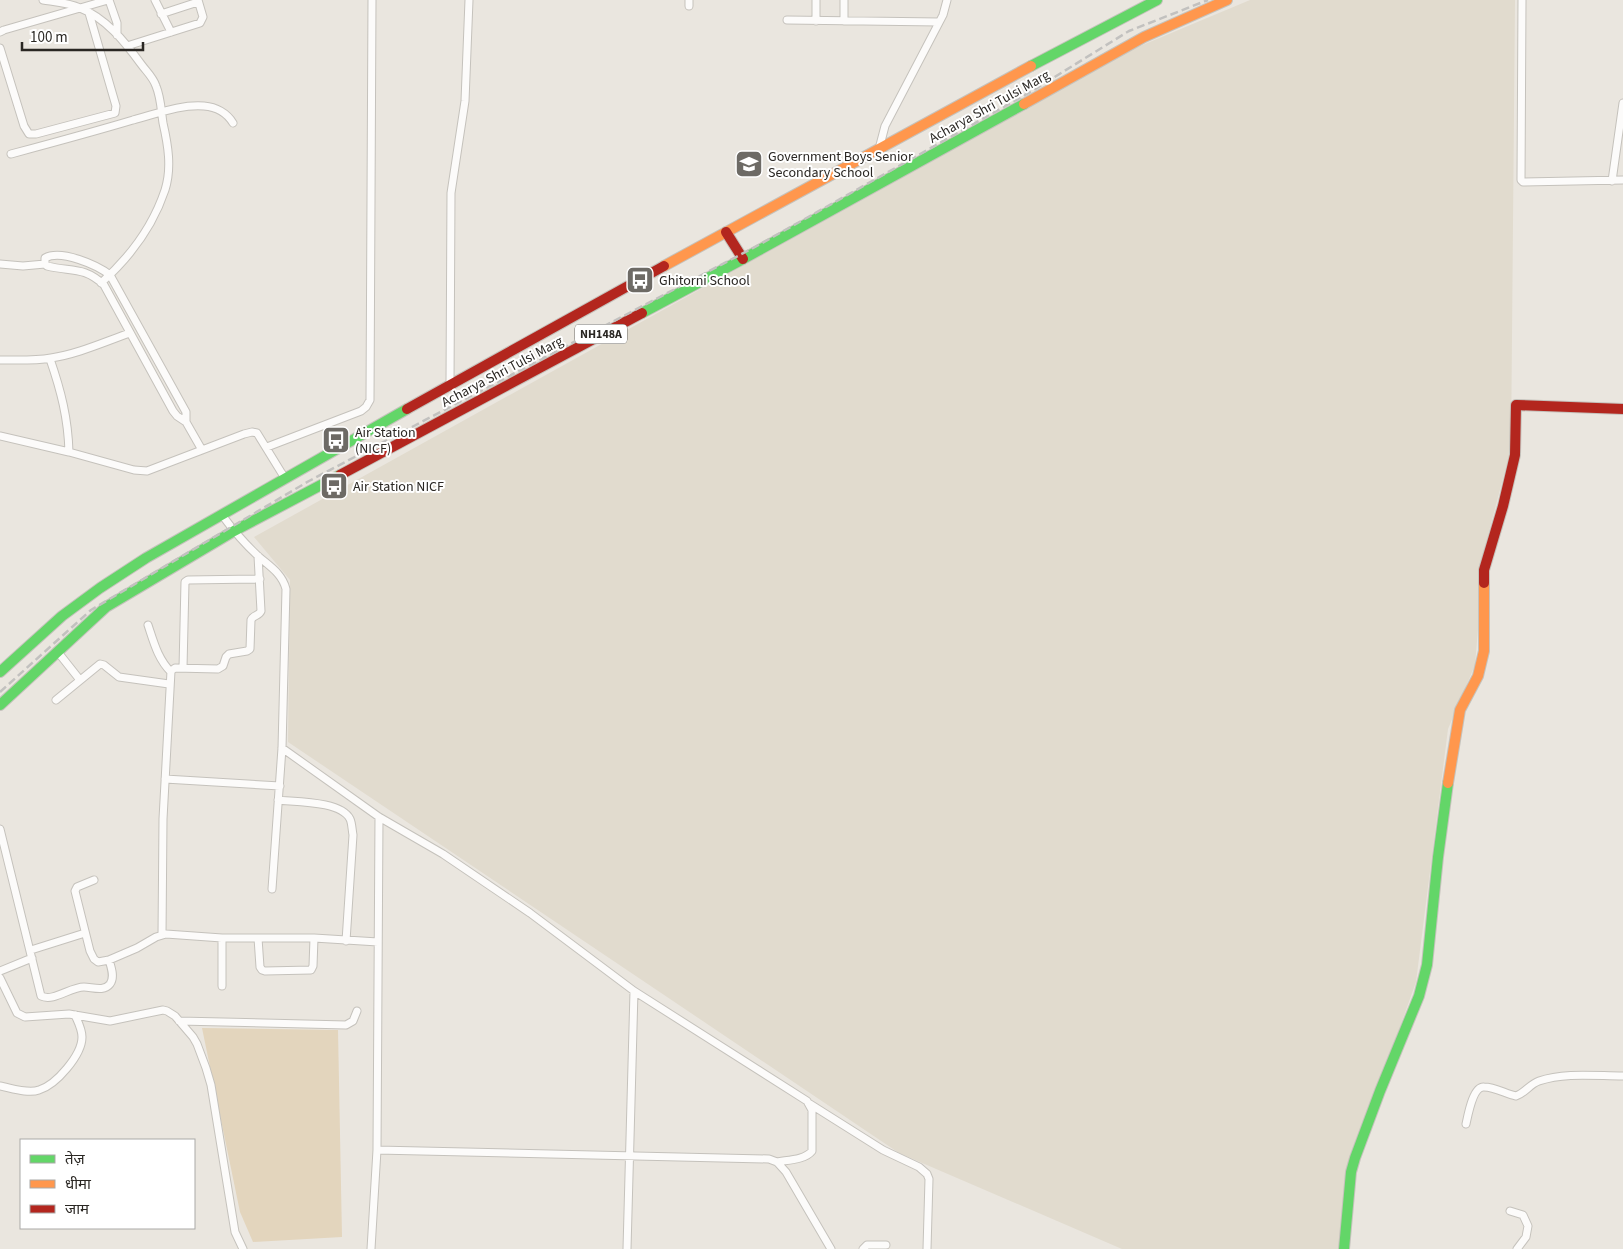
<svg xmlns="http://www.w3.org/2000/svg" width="1623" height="1249" font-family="'Source Sans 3','Noto Sans Devanagari',sans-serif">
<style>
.built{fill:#e1dbce}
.green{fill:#e3d5bd}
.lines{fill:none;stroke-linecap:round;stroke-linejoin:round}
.street-casing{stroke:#c5c2bc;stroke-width:9}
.fast-casing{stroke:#c5c2bc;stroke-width:12}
.slow-casing{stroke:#c5c2bc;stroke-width:12}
.jam-casing{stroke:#c5c2bc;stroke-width:12}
.street{stroke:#fcfbfa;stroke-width:7}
.fast{stroke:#63d668;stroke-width:10}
.slow{stroke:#ff974d;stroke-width:10}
.jam{stroke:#b3261e;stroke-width:10}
.rail{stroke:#c2c1bf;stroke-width:2.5;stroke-dasharray:8 4;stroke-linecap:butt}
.labels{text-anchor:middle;stroke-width:4;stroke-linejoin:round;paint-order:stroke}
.shield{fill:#fff;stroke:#6a6865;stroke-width:1}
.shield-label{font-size:12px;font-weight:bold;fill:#2a2723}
.street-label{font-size:14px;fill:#2a2723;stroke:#fff}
.poi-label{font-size:14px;fill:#2a2723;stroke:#fff;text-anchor:start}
</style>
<rect width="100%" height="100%" fill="#eae6df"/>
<path class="built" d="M 1250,0 L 1515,0 L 1511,448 L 1478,573 L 1478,629 L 1475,665 L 1448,729 L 1416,982 L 1350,1167 L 1340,1249 L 1122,1249 L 899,1153 L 288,742 L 290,580 L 254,537 L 1133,49 Z"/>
<path class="green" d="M 202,1028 L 338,1030 L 342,1237 L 253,1242 L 240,1212 Z"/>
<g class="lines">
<g class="street-casing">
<path id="street" d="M 43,0 C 56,2 69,3 80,8 C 106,18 125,42 141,64 C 146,71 153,77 156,86 C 161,98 161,110 163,123 C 168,145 172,168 165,190 C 153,226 129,258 101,283
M 109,0 L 117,23 L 117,35
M 155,0 L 171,32
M 1522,0 L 1521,180 L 1523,182 L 1623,180
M 689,6 L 689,0
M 161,14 L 198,2
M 787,20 L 939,22
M 816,21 L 816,0
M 844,21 L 844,0
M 0,32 L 4,30 L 108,0
M 127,46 L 200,23 L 203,17 L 198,0
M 0,48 L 24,126 L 29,134 L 36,134 L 115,113 L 116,106 L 89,13
M 879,149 L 885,126 L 943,15 L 947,0
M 11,154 C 52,143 93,132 133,120 C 156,114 181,104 204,106 C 216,107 227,113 233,123
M 1612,181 L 1623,103
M 0,264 L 23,266 L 45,264
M 50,359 C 61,391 68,418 69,452
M 0,360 C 17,360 34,361 51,358 C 78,354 104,342 130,333
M 450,384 L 451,193 L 465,101 L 469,0
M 186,422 L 177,416 L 173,411 L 104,285 C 84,266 71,272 47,266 L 45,264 L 45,258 C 61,249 97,265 110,275 L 186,412 L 186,422 L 202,450
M 0,436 L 69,452 L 134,470 L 147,471 L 244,434 L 252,432 L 257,433 L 281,472 L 286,479
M 267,447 L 361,411 L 366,407 L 370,400 L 372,0
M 222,515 C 233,530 245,544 258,556 C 269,566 282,573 286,589 L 282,748 L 272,889
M 148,625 C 154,643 158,659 171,672
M 57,651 L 80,680
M 183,668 L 185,582 L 188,580 L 260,579
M 56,700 L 100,664 L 104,665 L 119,677 L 169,684
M 282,748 L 379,817 L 443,854 L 530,913 L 634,991 L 807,1101 L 812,1110 L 812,1151 C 805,1160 787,1160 777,1162
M 165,779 L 280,786
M 278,800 C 296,802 341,801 350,819 C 352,823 352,830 353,835 L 346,941
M 0,829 L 41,996 C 54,1002 70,987 84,987 C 92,987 104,992 110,984 C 115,977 111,967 109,960
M 94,880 L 77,887 L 75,891 L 90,951 L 94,959 L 98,962 L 109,960 L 137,948 L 156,937 L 166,934 L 222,938 L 314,938 L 378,942
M 162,935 L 163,819 L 171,671 L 175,668 L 218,669 L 223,666 L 226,657 L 229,654 L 247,651 L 250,649 L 251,620 C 253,615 259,616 261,611 L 258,556
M 258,938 L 260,967 L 262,970 L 265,971 L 311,970 L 313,966 L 314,938
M 31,950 L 85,933
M 0,971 L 32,958
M 0,978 L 17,1013 L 25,1017 L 69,1014 L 110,1021 L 163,1010 L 167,1011 L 175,1016 L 193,1037 L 197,1044 L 206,1068 L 211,1085 L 235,1232 L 243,1249
M 222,986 L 222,938
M 179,1021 L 346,1025 L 353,1021 L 357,1011
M 0,1086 C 11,1088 28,1094 39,1090 C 56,1085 82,1055 82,1037 C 82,1029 78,1022 75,1015
M 810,1104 L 883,1150 L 919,1167 L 927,1174 L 929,1179 L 927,1249
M 1466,1124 C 1468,1115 1473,1086 1484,1087 C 1495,1087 1506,1094 1516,1096 C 1525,1093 1530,1084 1539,1081 C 1565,1072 1596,1076 1623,1076
M 377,1150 L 769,1159 L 777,1162 L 786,1172 L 831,1249
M 1510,1211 L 1523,1215 L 1528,1226 L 1526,1237 L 1517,1249
M 371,1249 L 377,1150 L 379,817
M 627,1249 L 634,991
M 863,1249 L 867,1245 L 886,1245"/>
</g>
<g class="fast-casing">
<path id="fast" d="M 1031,66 L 1157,0
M 642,313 L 743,259 L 1024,104
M 0,672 L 62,616 L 100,588 L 146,558 L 407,409
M 0,705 L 106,607 L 234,531 L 340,475
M 1344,1249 L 1351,1172 L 1355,1158 L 1380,1091 L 1419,996 L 1427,965 L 1438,857 L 1448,783"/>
</g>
<g class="slow-casing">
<path id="slow" d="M 1024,104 L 1144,37 L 1227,0
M 664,266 L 1031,66
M 1448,783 L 1460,710 L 1478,676 L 1484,651 L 1484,583"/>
</g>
<g class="jam-casing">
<path id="jam" d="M 726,232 L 743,259
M 407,409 L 664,266
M 340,475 L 642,313
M 1484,583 L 1484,570 L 1503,506 L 1515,455 L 1516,405 L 1623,409"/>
</g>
<use href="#street" class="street"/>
<use href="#fast" class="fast"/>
<use href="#slow" class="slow"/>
<use href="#jam" class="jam"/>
<path class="rail" d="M 0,692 L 91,610 L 309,481 L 755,247 L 1032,91 L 1129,31 L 1208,0"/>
</g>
<defs>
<g id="school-square" transform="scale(1.4375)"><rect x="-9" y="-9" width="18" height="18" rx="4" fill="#6d6a65" stroke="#fff"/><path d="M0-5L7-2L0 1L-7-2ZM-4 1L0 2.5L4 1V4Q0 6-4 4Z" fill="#fff"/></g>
<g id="bus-square" transform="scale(1.4375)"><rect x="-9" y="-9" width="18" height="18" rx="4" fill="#6d6a65" stroke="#fff"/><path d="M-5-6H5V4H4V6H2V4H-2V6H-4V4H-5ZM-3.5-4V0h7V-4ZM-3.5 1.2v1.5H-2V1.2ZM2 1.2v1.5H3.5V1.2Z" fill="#fff"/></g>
</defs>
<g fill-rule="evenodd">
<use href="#school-square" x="749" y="164"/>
<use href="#bus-square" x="640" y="280"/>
<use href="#bus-square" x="336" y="440"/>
<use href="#bus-square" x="334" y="486"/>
</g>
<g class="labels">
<rect class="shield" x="575" y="324.5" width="52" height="19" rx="4"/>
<g class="shield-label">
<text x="601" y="338">NH148A</text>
</g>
<g class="street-label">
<text transform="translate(989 106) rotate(-29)" y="5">Acharya Shri Tulsi Marg</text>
<text transform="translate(502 371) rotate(-28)" y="5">Acharya Shri Tulsi Marg</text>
</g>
<g class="poi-label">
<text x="768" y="161">Government Boys Senior<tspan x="768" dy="16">Secondary School</tspan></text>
<text x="659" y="285">Ghitorni School</text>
<text x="355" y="437">Air Station<tspan x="355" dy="16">(NICF)</tspan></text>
<text x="353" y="491">Air Station NICF</text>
</g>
</g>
<rect x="20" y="1139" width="175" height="90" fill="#ffffff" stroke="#aaa9a7"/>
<rect x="30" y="1155" width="25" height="8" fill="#63d668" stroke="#aaa9a7"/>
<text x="65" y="1164" font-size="15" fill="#2a2723">तेज़</text>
<rect x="30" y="1180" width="25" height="8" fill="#ff974d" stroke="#aaa9a7"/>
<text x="65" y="1189" font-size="15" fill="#2a2723">धीमा</text>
<rect x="30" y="1205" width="25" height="8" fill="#b3261e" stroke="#aaa9a7"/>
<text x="65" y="1214" font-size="15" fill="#2a2723">जाम</text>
<path d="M22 42v8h121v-8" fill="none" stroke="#2a2723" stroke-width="2.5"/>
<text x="30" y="42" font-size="15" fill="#2a2723" stroke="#ffffff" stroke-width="4" paint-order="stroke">100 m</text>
</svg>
